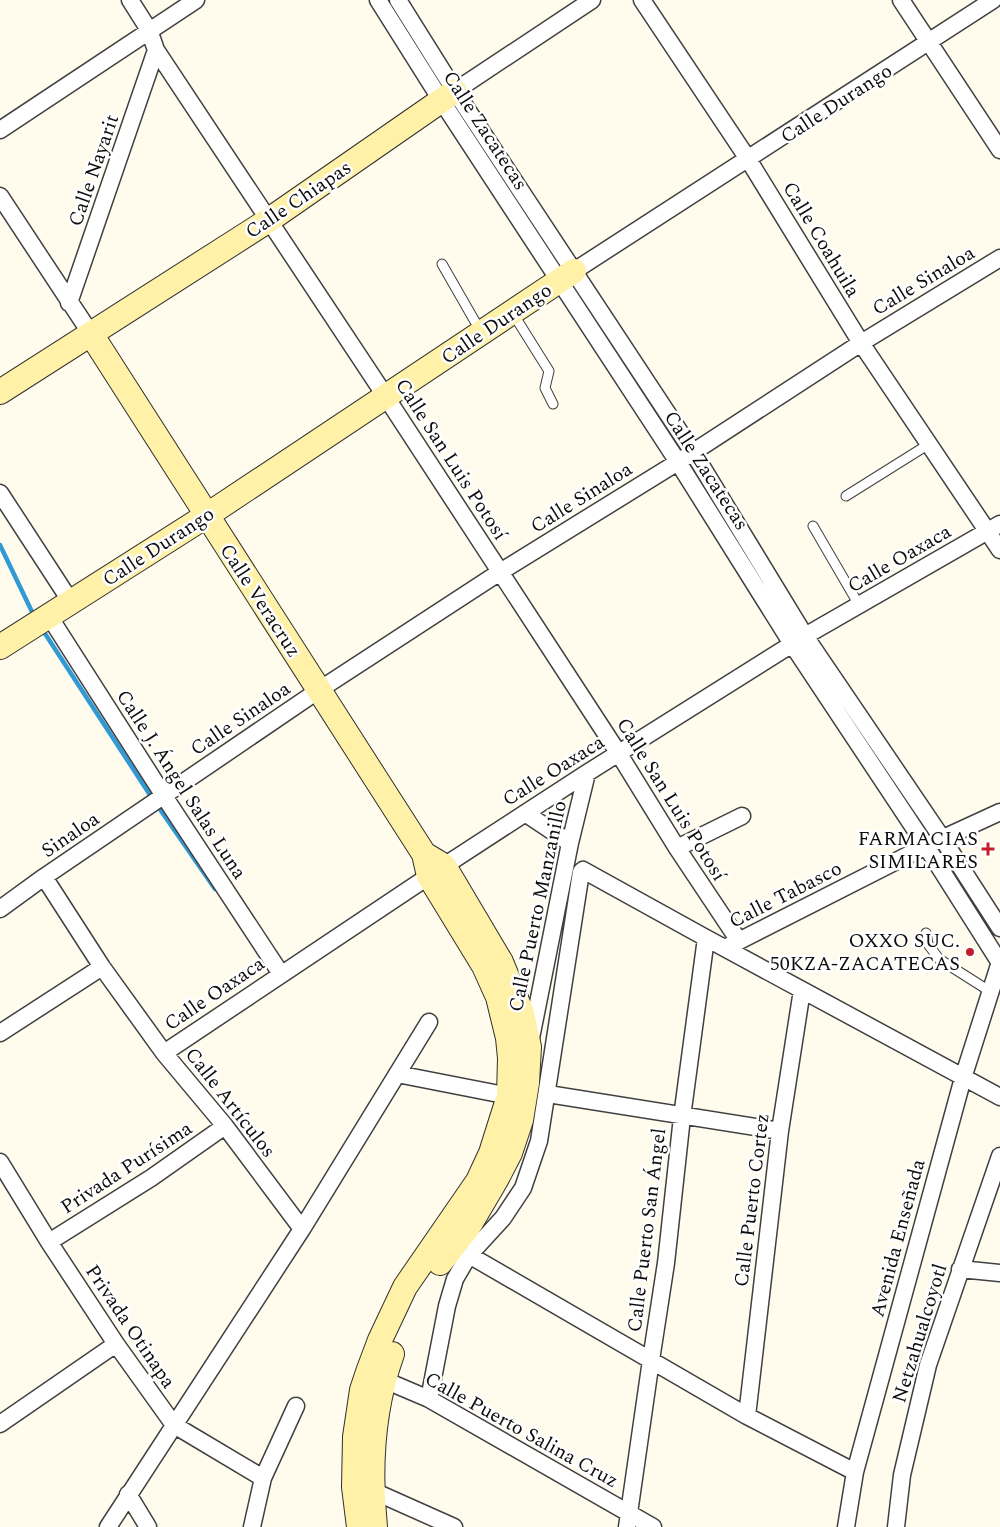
<svg xmlns="http://www.w3.org/2000/svg" width="1000" height="1527" font-family="Spectral,serif">
<style>
.lines{fill:none;stroke-linecap:round;stroke-linejoin:round}
.stream{stroke:#319ad4;stroke-width:4.5}
.lane-casing{stroke:#404040;stroke-width:11}
.street-casing{stroke:#404040;stroke-width:19}
.secondary-casing{stroke:#2f2f2f;stroke-width:26}
.lane{stroke:#fff;stroke-width:9}
.street{stroke:#fff;stroke-width:16}
.secondary{stroke:#fff2a8;stroke-width:24}
.poi-dot{fill:#c41e2d;stroke:#fff;stroke-width:2}
.labels{text-anchor:middle;stroke-width:5;stroke-linejoin:round;paint-order:stroke}
.street-label{font-size:20px;fill:#0d0d0d;stroke:#fff}
.poi-label{font-size:20px;fill:#0d0d0d;stroke:#fff;text-anchor:end}
</style>
<rect width="100%" height="100%" fill="#fffbed"/>
<g class="lines">
<path class="stream" d="M 0,545 L 34,616
M 42,629 L 152,798
M 157,805 L 215,889"/>
<g class="lane-casing">
<path id="lane" d="M 442,264 L 481,332
M 512,312 L 549,371 L 545,388 L 553,404
M 846,496 L 929,444
M 813,526 L 859,605
M 926,933 L 928,944 L 939,959 L 991,992"/>
</g>
<g class="street-casing">
<path id="street" d="M 130,0 L 149,30 L 156,50 L 386,397 L 619,754 L 677,848 L 739,941
M 378,0 L 441,100 L 678,462 L 792,644 L 926,846 L 1000,963
M 398,0 L 455,91 L 693,452 L 805,636 L 942,838 L 1000,928
M 642,0 L 748,159 L 861,343 L 1000,550
M 901,0 L 1000,150
M 455,91 L 592,0
M 0,130 L 196,0
M 0,196 L 91,334
M 574,271 L 993,0
M 69,303 L 156,50
M 0,493 L 71,602
M 49,616 L 164,796 L 281,974
M 525,813 L 570,843
M 677,848 L 742,816
M 44,877 L 102,967 L 164,1053 L 225,1126 L 302,1229
M 0,909 L 44,877 L 319,690 L 500,572 L 678,462 L 861,343 L 1000,258
M 729,946 L 926,846 L 1000,812
M 0,1033 L 102,967
M 531,1038 L 570,843 L 587,773
M 164,1053 L 444,866 L 587,773 L 805,636 L 1000,524
M 397,1074 L 509,1096
M 548,1094 L 780,1131
M 0,1162 L 49,1242 L 116,1344 L 174,1425 L 263,1478
M 49,1242 L 151,1178 L 225,1126
M 469,1255 L 747,1416 L 855,1472
M 960,1269 L 1000,1273
M 375,1376 L 429,1399 L 653,1527
M 429,1399 L 447,1306 L 455,1279 L 469,1255 L 503,1218 L 523,1188 L 539,1141 L 581,872 L 583,870 L 706,938 L 1000,1097
M 747,1416 L 780,1131 L 802,990
M 0,1424 L 116,1344
M 371,1490 L 454,1527
M 128,1494 L 148,1527
M 108,1527 L 302,1229 L 429,1022
M 252,1527 L 263,1478 L 296,1406
M 627,1527 L 651,1360 L 666,1263 L 682,1117 L 706,938
M 846,1527 L 855,1472 L 963,1078 L 1000,962
M 896,1527 L 902,1475 L 928,1365 L 1000,1156"/>
</g>
<g class="secondary-casing">
<path id="secondary" d="M 91,334 L 424,854 L 429,876 L 484,966 L 498,997 L 508,1038 L 510,1058 L 509,1096 L 491,1153 L 478,1181 L 405,1287 L 380,1340 L 368,1372 L 362,1390 L 355,1437 L 354,1487 L 359,1527
M 0,392 L 269,220 L 455,91
M 0,647 L 206,516 L 574,271
M 424,854 L 444,866 L 501,962 L 522,1013 L 529,1047 L 527,1083 L 521,1120 L 510,1153 L 496,1180 L 469,1226 L 440,1263
M 375,1527 C 369,1468 372,1410 392,1354"/>
</g>
<use href="#lane" class="lane"/>
<use href="#street" class="street"/>
<use href="#secondary" class="secondary"/>
</g>
<g class="poi-dot">
<path d="M985.5 841.5h5v5h5v5h-5v5h-5v-5h-5v-5h5z"/>
<circle cx="970" cy="952" r="5"/>
</g>
<g class="labels">
<g class="street-label">
<text transform="translate(836 103) rotate(-33)" y="7">Calle Durango</text>
<text transform="translate(486 130) rotate(57)" y="7">Calle Zacatecas</text>
<text transform="translate(93 170) rotate(-71)" y="7">Calle Nayarit</text>
<text transform="translate(298 199) rotate(-34)" y="7">Calle Chiapas</text>
<text transform="translate(822 239) rotate(59)" y="7">Calle Coahuila</text>
<text transform="translate(923 280) rotate(-31)" y="7">Calle Sinaloa</text>
<text transform="translate(496 323) rotate(-34)" y="7">Calle Durango</text>
<text transform="translate(452 459) rotate(57)" y="7">Calle San Luis Potosí</text>
<text transform="translate(707 470) rotate(57)" y="7">Calle Zacatecas</text>
<text transform="translate(581 497) rotate(-32)" y="7">Calle Sinaloa</text>
<text transform="translate(158 546) rotate(-33)" y="7">Calle Durango</text>
<text transform="translate(899 558) rotate(-30)" y="7">Calle Oaxaca</text>
<text transform="translate(261 600) rotate(57)" y="7">Calle Veracruz</text>
<text transform="translate(240 718) rotate(-34)" y="7">Calle Sinaloa</text>
<text transform="translate(553 770) rotate(-32)" y="7">Calle Oaxaca</text>
<text transform="translate(182 784) rotate(57)" y="7">Calle J. Ángel Salas Luna</text>
<text transform="translate(672 799) rotate(58)" y="7">Calle San Luis Potosí</text>
<text transform="translate(70 834) rotate(-34)" y="7">Sinaloa</text>
<text transform="translate(785 894) rotate(-27)" y="7">Calle Tabasco</text>
<text transform="translate(537 906) rotate(-78)" y="7">Calle Puerto Manzanillo</text>
<text transform="translate(214 993) rotate(-34)" y="7">Calle Oaxaca</text>
<text transform="translate(231 1102) rotate(52)" y="7">Calle Artículos</text>
<text transform="translate(126 1167) rotate(-33)" y="7">Privada Purísima</text>
<text transform="translate(751 1200) rotate(-83)" y="7">Calle Puerto Cortez</text>
<text transform="translate(646 1230) rotate(-83)" y="7">Calle Puerto San Ángel</text>
<text transform="translate(897 1238) rotate(-75)" y="7">Avenida Enseñada</text>
<text transform="translate(131 1326) rotate(56)" y="7">Privada Otinapa</text>
<text transform="translate(919 1333) rotate(-73)" y="7">Netzahualcoyotl</text>
<text transform="translate(522 1429) rotate(29)" y="7">Calle Puerto Salina Cruz</text>
</g>
<g class="poi-label">
<text x="978" y="845">FARMACIAS<tspan x="978" dy="23">SIMILARES</tspan></text>
<text x="960" y="947">OXXO SUC.<tspan x="960" dy="23">50KZA-ZACATECAS</tspan></text>
</g>
</g>
</svg>
